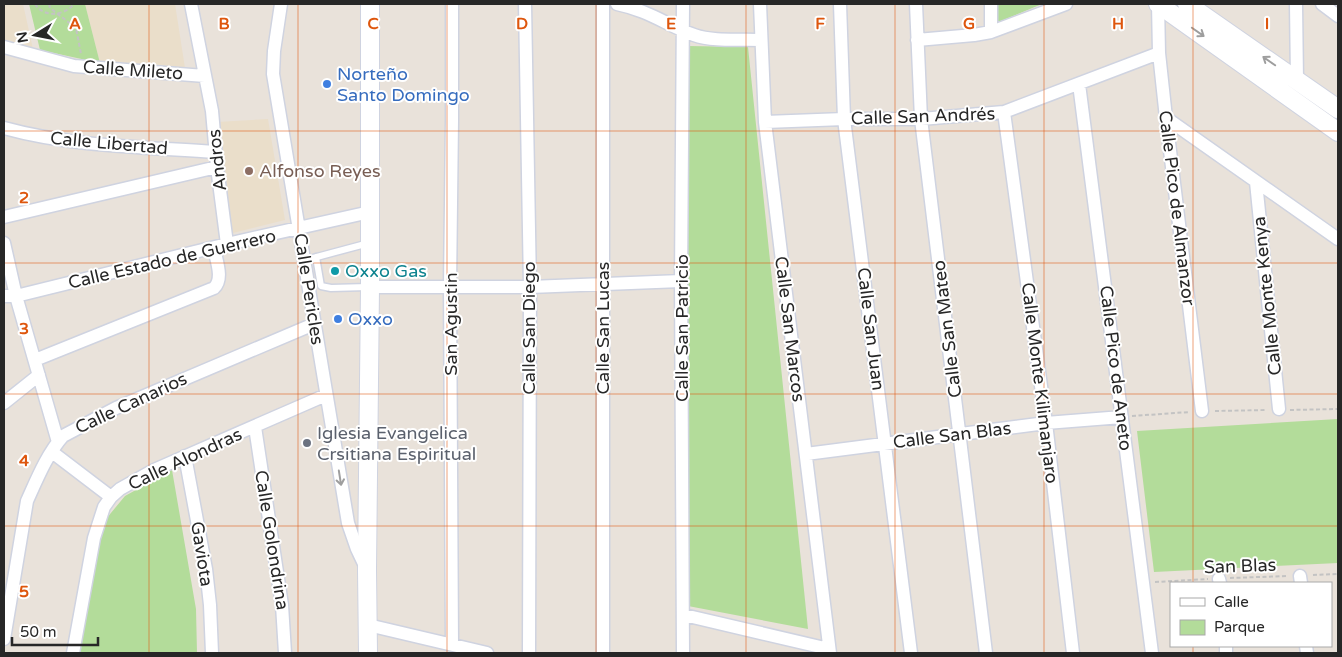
<svg xmlns="http://www.w3.org/2000/svg" width="1342" height="657" font-family="'Varela Round',sans-serif">
<style>
.education{fill:#eadeca}
.green{fill:#b3dc9a}
.lines{fill:none;stroke-linecap:round;stroke-linejoin:round}
.lane-casing{stroke:#cfd3e0;stroke-width:9}
.street-casing{stroke:#cfd3e0;stroke-width:15}
.secondary-casing{stroke:#cfd3e0;stroke-width:20}
.path{stroke:#c3c3c3;stroke-width:2;stroke-dasharray:4 2.5;stroke-linecap:butt}
.lane{stroke:#fff;stroke-width:6}
.street{stroke:#fff;stroke-width:12}
.secondary{stroke:#fff;stroke-width:18}
.oneway{stroke:#9e9e9e}
.grid{fill:none;stroke:#de560d;stroke-width:1;stroke-opacity:0.55}
.shop-dot{fill:#3f7fe0;stroke:#fff;stroke-width:2}
.education-dot{fill:#8d6e63;stroke:#fff;stroke-width:2}
.culture-dot{fill:#0f9aa8;stroke:#fff;stroke-width:2}
.worship-dot{fill:#6b7280;stroke:#fff;stroke-width:2}
.labels{text-anchor:middle;stroke-width:4;stroke-linejoin:round;paint-order:stroke}
.street-label{font-size:18px;fill:#272727;stroke:#fff}
.shop-label{font-size:18px;fill:#366cbe;stroke:#fff;text-anchor:start}
.education-label{font-size:18px;fill:#785e54;stroke:#fff;text-anchor:start}
.culture-label{font-size:18px;fill:#0d838f;stroke:#fff;text-anchor:start}
.worship-label{font-size:18px;fill:#5b616d;stroke:#fff;text-anchor:start}
.grid-label{font-size:16px;text-anchor:middle;font-weight:bold;fill:#de560d;stroke:#fff;stroke-width:4;stroke-linejoin:round;paint-order:stroke}
</style>
<rect width="100%" height="100%" fill="#e9e2da"/>
<path class="education" d="M 4,4 L 23,4 L 33,49 L 4,40 Z
M 85,4 L 175,4 L 185,68 L 100,63 Z
M 268,119 L 285,220 L 229,234 L 217,122 Z"/>
<path class="green" d="M 29,4 L 85,4 L 100,63 L 40,50 Z
M 994,4 L 1042,4 L 996,23 Z
M 687,46 L 748,47 L 808,629 L 688,606 Z
M 1338,419 L 1338,563 L 1154,572 L 1137,431 Z
M 172,470 L 196,609 L 197,653 L 78,653 L 101,525 L 125,496 Z"/>
<g class="lines">
<g class="lane-casing">
<path id="lane" d="M 316,257 L 321,286 L 331,288 L 368,287
M 313,258 L 369,243"/>
</g>
<g class="street-casing">
<path id="street" d="M 191,4 L 212,111 L 217,167 L 227,244
M 281,4 L 274,51 L 273,74 L 348,523 L 357,549 L 366,568
M 452,4 L 452,120 L 450,286 L 452,644
M 525,4 L 530,287 L 529,653
M 603,4 L 603,653
M 617,4 C 647,10 667,25 694,35 C 714,42 739,39 760,40
M 683,4 L 681,281 L 683,653
M 760,4 L 765,122 L 830,653
M 840,4 L 844,119 L 911,653
M 916,4 L 921,119 L 986,653
M 991,4 L 991,32
M 1158,4 L 1159,53 L 1166,118 L 1202,411
M 1296,4 L 1297,81
M 1322,4 L 1338,16
M 917,40 L 974,35 L 991,32 L 1066,4
M 4,47 L 74,66 L 205,76
M 1079,84 L 1152,653
M 1004,112 L 1046,423 L 1073,653
M 1166,118 L 1338,239
M 765,122 L 844,119 L 921,119 L 1004,112 L 1159,53
M 4,128 C 73,147 145,147 216,152
M 1256,182 L 1279,409
M 4,217 L 217,167
M 4,243 L 16,296 L 58,442
M 370,287 L 530,287 L 681,281
M 4,296 L 16,296 L 227,244 L 370,212
M 35,360 L 214,288 C 224,279 216,260 214,248
M 4,403 L 39,375
M 255,427 L 282,605 L 285,653
M 52,452 L 111,497
M 806,454 L 1046,423 L 1122,417
M 185,456 L 206,569 L 210,605 L 212,653
M 1300,576 L 1301,583
M 1219,579 L 1220,583
M 684,615 L 829,649
M 368,625 L 487,653
M 4,639 L 27,501 C 37,479 47,454 63,436 L 116,408 L 314,324
M 1226,646 L 1226,653
M 1306,646 L 1307,653
M 73,653 L 94,538 L 104,507 L 111,497 L 120,489 L 154,470 L 326,395"/>
</g>
<g class="secondary-casing">
<path id="secondary" d="M 1158,4 L 1338,132
M 1187,4 L 1338,109
M 368,653 L 367,570 L 370,287 L 370,4"/>
</g>
<path class="path" d="M 35,4 C 44,18 64,16 74,4
M 49,4 L 50,8 L 76,28 L 81,54
M 1290,410 L 1338,409
M 1215,411 L 1267,410
M 1132,416 L 1190,412
M 1313,575 L 1338,574
M 1230,578 L 1288,576
M 1155,582 L 1208,579"/>
<use href="#lane" class="lane"/>
<use href="#street" class="street"/>
<use href="#secondary" class="secondary"/>
</g>
<defs><path id="oneway-shaft" d="M-6 0H5M1.5-3L5.5 0L1.5 3" fill="none" stroke-width="1.6" stroke-linecap="round" stroke-linejoin="round" transform="scale(1.25)"/></defs>
<g class="oneway">
<use href="#oneway-shaft" transform="translate(1198 32) rotate(35)"/>
<use href="#oneway-shaft" transform="translate(1269 61) rotate(-145)"/>
<use href="#oneway-shaft" transform="translate(340 478) rotate(81)"/>
</g>
<path class="grid" d="M 149,4 L 149,653M 298,4 L 298,653M 447,4 L 447,653M 596,4 L 596,653M 746,4 L 746,653M 895,4 L 895,653M 1044,4 L 1044,653M 1193,4 L 1193,583M 4,131 L 1338,131M 4,263 L 1338,263M 4,394 L 1338,394M 4,526 L 1338,526M 1193,646 L 1193,653"/>
<g class="shop-dot">
<circle cx="327" cy="84" r="5"/>
<circle cx="338" cy="319" r="5"/>
</g>
<circle class="education-dot" cx="249" cy="171" r="5"/>
<circle class="culture-dot" cx="335" cy="271" r="5"/>
<circle class="worship-dot" cx="307" cy="443" r="5"/>
<g class="labels">
<g class="street-label">
<text transform="translate(133 70) rotate(4)" y="6">Calle Mileto</text>
<text transform="translate(923 116) rotate(-2)" y="6">Calle San Andrés</text>
<text transform="translate(109 143) rotate(5)" y="6">Calle Libertad</text>
<text transform="translate(217 160) rotate(-96)" y="6">Andros</text>
<text transform="translate(1177 208) rotate(83)" y="6">Calle Pico de Almanzor</text>
<text transform="translate(172 259) rotate(-13)" y="6">Calle Estado de Guerrero</text>
<text transform="translate(309 289) rotate(81)" y="6">Calle Pericles</text>
<text transform="translate(1267 296) rotate(-96)" y="6">Calle Monte Kenya</text>
<text transform="translate(451 324) rotate(-90)" y="6">San Agustin</text>
<text transform="translate(529 328) rotate(-90)" y="6">Calle San Diego</text>
<text transform="translate(603 328) rotate(-90)" y="6">Calle San Lucas</text>
<text transform="translate(682 328) rotate(-90)" y="6">Calle San Patricio</text>
<text transform="translate(790 329) rotate(83)" y="6">Calle San Marcos</text>
<text transform="translate(871 329) rotate(83)" y="6">Calle San Juan</text>
<text transform="translate(947 329) rotate(-97)" y="6">Calle San Mateo</text>
<text transform="translate(1116 368) rotate(83)" y="6">Calle Pico de Aneto</text>
<text transform="translate(1040 383) rotate(83)" y="6">Calle Monte Kilimanjaro</text>
<text transform="translate(131 403) rotate(-25)" y="6">Calle Canarios</text>
<text transform="translate(952 435) rotate(-7)" y="6">Calle San Blas</text>
<text transform="translate(185 459) rotate(-25)" y="6">Calle Alondras</text>
<text transform="translate(272 540) rotate(81)" y="6">Calle Golondrina</text>
<text transform="translate(202 554) rotate(81)" y="6">Gaviota</text>
<text transform="translate(1240 566) rotate(-2)" y="6">San Blas</text>
</g>
<g class="shop-label">
<text x="337" y="80">Norteño<tspan x="337" dy="21">Santo Domingo</tspan></text>
<text x="348" y="325">Oxxo</text>
</g>
<g class="education-label">
<text x="259" y="177">Alfonso Reyes</text>
</g>
<g class="culture-label">
<text x="345" y="277">Oxxo Gas</text>
</g>
<g class="worship-label">
<text x="317" y="439">Iglesia Evangelica<tspan x="317" dy="21">Crsitiana Espiritual</tspan></text>
</g>
</g>
<g class="grid-label">
<text x="75" y="29">A</text>
<text x="224" y="29">B</text>
<text x="373" y="29">C</text>
<text x="522" y="29">D</text>
<text x="671" y="29">E</text>
<text x="820" y="29">F</text>
<text x="969" y="29">G</text>
<text x="1118" y="29">H</text>
<text x="1267" y="29">I</text>
<text x="24" y="203">2</text>
<text x="24" y="334">3</text>
<text x="24" y="466">4</text>
<text x="24" y="597">5</text>
</g>
<rect width="1342" height="657" fill="none" stroke="#272727" stroke-width="10"/>
<rect x="1170" y="582" width="162" height="65" fill="#ffffff" stroke="#a9a9a9"/>
<rect x="1180" y="598" width="25" height="8" fill="#ffffff" stroke="#a9a9a9"/>
<text x="1214" y="607" font-size="15" fill="#272727">Calle</text>
<rect x="1180" y="620" width="25" height="15" fill="#b3dc9a" stroke="#a9a9a9"/>
<text x="1214" y="632" font-size="15" fill="#272727">Parque</text>
<g transform="translate(35 35) rotate(260)" stroke="#ffffff" stroke-width="4" paint-order="stroke">
<path d="M0-4L9 19L0 12L-9 19Z" fill="#272727"/>
<text y="-8" font-size="14" font-weight="bold" text-anchor="middle" fill="#272727">N</text>
</g>
<path d="M12 637v8h86v-8" fill="none" stroke="#272727" stroke-width="2.5"/>
<text x="20" y="637" font-size="15" fill="#272727" stroke="#ffffff" stroke-width="4" paint-order="stroke">50 m</text>
</svg>
